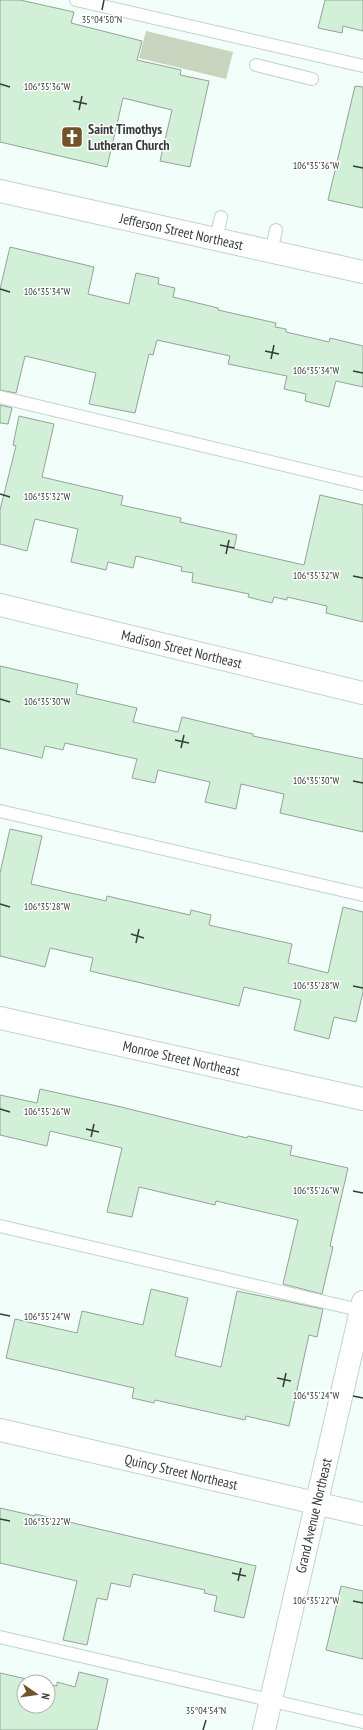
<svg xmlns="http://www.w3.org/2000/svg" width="363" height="1730" font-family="'PT Sans Narrow',sans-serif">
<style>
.green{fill:#c8d4be}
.building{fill:#d1f0d7;stroke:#96a298}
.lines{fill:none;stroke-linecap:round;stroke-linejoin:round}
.service-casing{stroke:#c3d3cd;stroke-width:14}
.minor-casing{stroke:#c3d3cd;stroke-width:24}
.service{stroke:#fff;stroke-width:12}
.minor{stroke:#fff;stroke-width:22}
.ticks{fill:none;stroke:#343b39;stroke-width:1.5}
.labels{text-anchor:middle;stroke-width:3;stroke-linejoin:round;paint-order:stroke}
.poi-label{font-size:14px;font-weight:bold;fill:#343b39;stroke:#fff;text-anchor:start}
.street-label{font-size:14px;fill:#343b39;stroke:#fff}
.ticks-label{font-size:10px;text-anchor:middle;fill:#343b39;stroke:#fff;stroke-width:3;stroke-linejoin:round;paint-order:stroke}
</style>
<rect width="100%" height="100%" fill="#f1fef9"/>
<path class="green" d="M 146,31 L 233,52 L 226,79 L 139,58 Z"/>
<path class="building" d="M 0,0 L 20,0 L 74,12 L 71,23 L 142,41 L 137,60 L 181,70 L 180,75 L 209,81 L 190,167 L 160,161 L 172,110 L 123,98 L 107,167 L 0,142 Z
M 325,0 L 363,0 L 363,31 L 343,26 L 342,33 L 318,28 Z
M 355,86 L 363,87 L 363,208 L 328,200 Z
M 10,247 L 94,267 L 88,294 L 129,304 L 136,273 L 159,278 L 158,284 L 175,288 L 173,297 L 218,308 L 218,310 L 276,323 L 275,327 L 286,329 L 286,332 L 329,342 L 330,338 L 363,346 L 363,387 L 336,381 L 329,407 L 305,401 L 306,394 L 284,389 L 287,376 L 228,364 L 230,356 L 157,340 L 153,355 L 149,354 L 135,413 L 89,404 L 96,373 L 25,356 L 16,393 L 0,390 L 0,289 Z
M 0,405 L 12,408 L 8,424 L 0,423 Z
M 19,416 L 54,424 L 42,477 L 123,496 L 121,505 L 181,518 L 180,522 L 237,535 L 234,549 L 304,565 L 320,495 L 363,505 L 363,622 L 326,613 L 327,606 L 287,597 L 287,600 L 274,597 L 272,603 L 248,597 L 249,594 L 192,582 L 193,573 L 181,571 L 182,567 L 136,556 L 133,568 L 108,562 L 106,570 L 71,562 L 78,529 L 35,519 L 27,551 L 0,544 L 0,510 L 16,446 L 13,445 Z
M 0,666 L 78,684 L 76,694 L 137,708 L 133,722 L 178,732 L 182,717 L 253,734 L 253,736 L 363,759 L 363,832 L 280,813 L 284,794 L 241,784 L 236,809 L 205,802 L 210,782 L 158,770 L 155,783 L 132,778 L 137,759 L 65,743 L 63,750 L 45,746 L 42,758 L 0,748 Z
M 10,829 L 42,836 L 31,884 L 106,901 L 107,896 L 190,915 L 191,910 L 211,915 L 209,925 L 292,944 L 288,963 L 328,973 L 343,907 L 363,912 L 363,992 L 356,1022 L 334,1017 L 329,1039 L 294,1030 L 301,1000 L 244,987 L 239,1006 L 90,971 L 93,958 L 50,948 L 45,967 L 0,956 L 0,873 Z
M 40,1089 L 117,1106 L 247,1138 L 248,1136 L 292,1146 L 290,1155 L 348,1168 L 330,1246 L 333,1247 L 322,1294 L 283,1284 L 298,1220 L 216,1201 L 215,1205 L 139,1187 L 132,1217 L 107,1212 L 122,1148 L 50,1131 L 47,1146 L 0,1135 L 0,1095 L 37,1103 Z
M 151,1289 L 188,1298 L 175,1356 L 221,1367 L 237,1291 L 323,1309 L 317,1337 L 309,1335 L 289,1426 L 246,1416 L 245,1420 L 155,1400 L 154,1403 L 132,1398 L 134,1388 L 6,1358 L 15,1319 L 77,1333 L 82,1311 L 143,1325 Z
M 0,1508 L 35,1516 L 35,1514 L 256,1566 L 244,1618 L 214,1611 L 217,1596 L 204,1593 L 205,1590 L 133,1574 L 130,1587 L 111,1583 L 107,1600 L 97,1598 L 87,1645 L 63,1640 L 77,1581 L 0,1563 Z
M 341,1586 L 363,1591 L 363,1659 L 326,1650 Z
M 79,1672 L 108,1679 L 97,1730 L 0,1730 L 0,1673 L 40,1682 L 24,1682 L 24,1706 L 48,1706 L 48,1684 L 57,1686 L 57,1682 L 75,1687 Z"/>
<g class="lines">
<g class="service-casing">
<path id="service" d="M 76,0 L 363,66
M 256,65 L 312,79
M 216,239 L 221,217
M 271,252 L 276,230
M 0,397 L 363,484
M 0,811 L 363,895
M 0,1226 L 363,1311
M 0,1637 L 363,1722"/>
</g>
<g class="minor-casing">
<g id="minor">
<path id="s1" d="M 0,191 L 363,272"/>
<path id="s2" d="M 0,605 L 363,693"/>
<path id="s3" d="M 0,1018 L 363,1099"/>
<path id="s4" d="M 0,1430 L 363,1514"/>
<path id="s5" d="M 264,1730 L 363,1302"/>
</g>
</g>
<use href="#service" class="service"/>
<use href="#minor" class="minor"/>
</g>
<path class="ticks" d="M 102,10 L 104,0M 0,84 L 10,87M 73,101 L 87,104M 79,110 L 82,96M 353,166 L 363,168M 0,289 L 10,292M 265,351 L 279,354M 271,359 L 274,345M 353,371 L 363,373M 0,494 L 10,497M 220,545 L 234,548M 226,554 L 229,540M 353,576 L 363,578M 0,699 L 10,702M 175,740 L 189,743M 181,748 L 184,735M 353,781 L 363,783M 0,904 L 10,907M 131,934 L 144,938M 136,943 L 139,929M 353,986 L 363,988M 0,1109 L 10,1112M 86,1129 L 99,1132M 91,1137 L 94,1124M 353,1191 L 363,1193M 0,1314 L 10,1316M 277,1378 L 291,1381M 283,1387 L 286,1373M 353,1396 L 363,1398M 0,1519 L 10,1521M 232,1573 L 246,1576M 238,1581 L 241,1568M 353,1601 L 363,1603M 203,1730 L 206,1720"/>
<defs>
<g id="church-square" transform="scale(1.15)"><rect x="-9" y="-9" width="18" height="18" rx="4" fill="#735329" stroke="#fff"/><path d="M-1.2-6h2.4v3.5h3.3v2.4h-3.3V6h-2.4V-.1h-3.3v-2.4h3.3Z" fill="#fff"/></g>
</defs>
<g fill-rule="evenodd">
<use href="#church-square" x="72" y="137"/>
</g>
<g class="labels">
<g class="poi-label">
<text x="88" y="134">Saint Timothys<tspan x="88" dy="16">Lutheran Church</tspan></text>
</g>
<g class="street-label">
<text dy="5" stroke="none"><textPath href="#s1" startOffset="186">Jefferson Street Northeast</textPath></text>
<text dy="5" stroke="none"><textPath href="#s2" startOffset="187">Madison Street Northeast</textPath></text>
<text dy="5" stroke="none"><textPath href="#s3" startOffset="186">Monroe Street Northeast</textPath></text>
<text dy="5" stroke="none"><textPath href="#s4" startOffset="186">Quincy Street Northeast</textPath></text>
<text dy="5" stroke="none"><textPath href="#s5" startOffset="220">Grand Avenue Northeast</textPath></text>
</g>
</g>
<g class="ticks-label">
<text x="102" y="23">35°04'50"N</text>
<text x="47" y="90">106°35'36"W</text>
<text x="316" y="169">106°35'36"W</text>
<text x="47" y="295">106°35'34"W</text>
<text x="316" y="374">106°35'34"W</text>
<text x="47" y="500">106°35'32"W</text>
<text x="316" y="579">106°35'32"W</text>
<text x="47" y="705">106°35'30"W</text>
<text x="316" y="784">106°35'30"W</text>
<text x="47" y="910">106°35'28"W</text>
<text x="316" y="989">106°35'28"W</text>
<text x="47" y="1115">106°35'26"W</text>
<text x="316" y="1194">106°35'26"W</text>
<text x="47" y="1320">106°35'24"W</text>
<text x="316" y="1399">106°35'24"W</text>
<text x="47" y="1525">106°35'22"W</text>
<text x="316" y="1604">106°35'22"W</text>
<text x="206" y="1714">35°04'54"N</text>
</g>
<g transform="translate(36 1694) rotate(103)"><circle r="19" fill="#ffffff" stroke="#aeb1b0"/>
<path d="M0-3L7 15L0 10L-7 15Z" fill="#735329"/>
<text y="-6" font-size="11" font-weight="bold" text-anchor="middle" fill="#343b39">N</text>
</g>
</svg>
